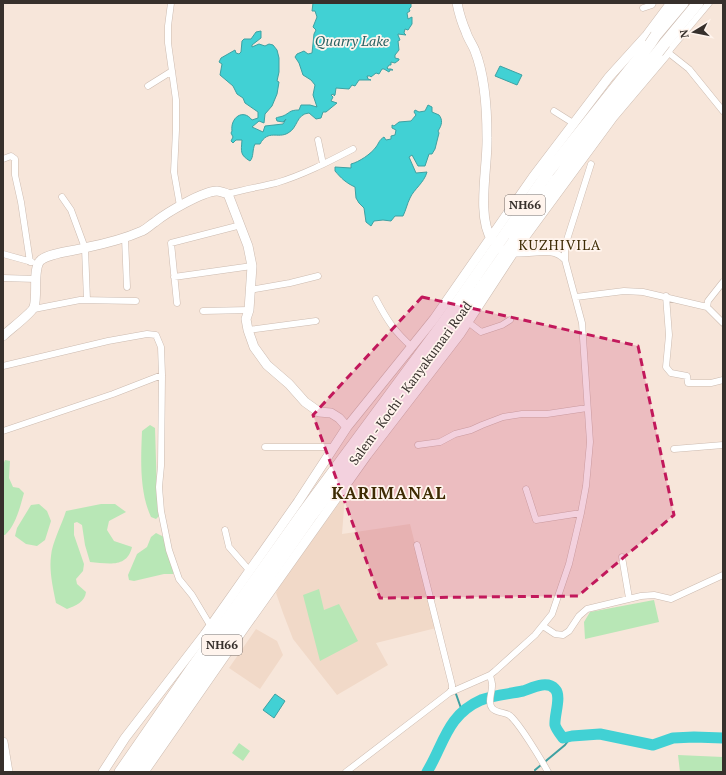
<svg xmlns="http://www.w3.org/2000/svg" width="726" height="775" font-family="'PT Serif',serif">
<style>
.built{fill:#f1d9c8}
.green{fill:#b8e7b6}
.water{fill:#41d1d4;stroke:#3ea1a2}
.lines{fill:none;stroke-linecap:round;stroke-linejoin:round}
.stream{stroke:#3ea1a2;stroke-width:2}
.river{stroke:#41d1d4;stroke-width:11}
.street-casing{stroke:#ccbbb0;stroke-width:7}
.secondary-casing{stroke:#ccbbb0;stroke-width:10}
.highway-casing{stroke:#ccbbb0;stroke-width:12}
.street{stroke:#fff;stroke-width:6}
.secondary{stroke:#fff;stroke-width:9}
.highway{stroke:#fff;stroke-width:11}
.highway-bridge-casing{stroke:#ccbbb0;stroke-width:12;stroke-linecap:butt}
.highway-bridge{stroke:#fff;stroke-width:11}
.marked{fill:#c2185b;fill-opacity:0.2;stroke:#c2185b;stroke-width:3;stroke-dasharray:8 5;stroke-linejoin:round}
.labels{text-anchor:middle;stroke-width:3.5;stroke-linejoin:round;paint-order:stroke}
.shield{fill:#fff4ed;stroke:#736b66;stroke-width:1}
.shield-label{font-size:12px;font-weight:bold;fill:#37302c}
.street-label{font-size:13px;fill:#37302c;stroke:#fff4ed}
.water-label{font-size:14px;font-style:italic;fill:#286162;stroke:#fff4ed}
.neighbourhood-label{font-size:14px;letter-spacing:1px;fill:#3e2b03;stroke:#fff4ed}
.district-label{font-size:17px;font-weight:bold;letter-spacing:1px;fill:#3e2b03;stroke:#fff4ed}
</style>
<rect width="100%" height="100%" fill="#f7e6da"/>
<path class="built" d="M 345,495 L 342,534 L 410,524 L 436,628 L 376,643 L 388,665 L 337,695 L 293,639 L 283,613 L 276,593 L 279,586 Z
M 256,629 L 277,641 L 283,655 L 260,689 L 229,668 Z"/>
<path class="green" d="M 150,425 L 155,428 L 157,494 L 160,515 L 156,519 L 151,517 C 139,491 141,458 142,431 Z
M 5,460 L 10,461 L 9,478 L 13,487 L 19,488 L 24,493 C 20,507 16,525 5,535 L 3,535 L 3,465 Z
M 39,504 L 47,511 L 51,521 L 45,540 L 37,546 L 26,544 L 15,536 L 17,528 L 31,505 Z
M 101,504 L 115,504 L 126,512 L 109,521 L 107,530 L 114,541 L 132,547 C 127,569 107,563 90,562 L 85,545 L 82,525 L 77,522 L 74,523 L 74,535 L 84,564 L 83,571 L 76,579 L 77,584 L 86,592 C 85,602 75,606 67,609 L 56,603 C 53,588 49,571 51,556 C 52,543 62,524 66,511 Z
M 156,533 L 164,537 L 175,570 L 173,574 L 164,574 L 134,581 L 129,580 L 128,575 L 137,554 L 147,547 L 151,537 Z
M 319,589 L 324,610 L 339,604 L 358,641 L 320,661 L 303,595 Z
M 654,600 L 659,622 L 585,639 L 584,622 L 590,612 Z
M 239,743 L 250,751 L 243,761 L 232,753 Z
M 678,755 L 723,757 L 723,772 L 680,772 Z"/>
<path class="water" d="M 313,3 L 411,3 L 411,7 L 409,9 L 410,11 L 407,13 L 408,19 L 412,17 L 412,24 L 408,30 L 405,29 L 404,33 L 406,35 L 398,34 L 398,35 L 400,40 L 398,41 L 399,50 L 395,55 L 395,58 L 399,59 L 399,60 L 395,63 L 391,62 L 391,65 L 389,65 L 387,68 L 388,69 L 391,69 L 393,70 L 390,70 L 389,72 L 384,69 L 382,69 L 379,74 L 376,73 L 371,77 L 370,76 L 367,76 L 368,79 L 371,80 L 359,80 L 355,86 L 352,85 L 349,89 L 336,88 L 335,95 L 334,96 L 334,94 L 331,95 L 333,97 L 331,101 L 337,103 L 326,112 L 323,112 L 321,118 L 316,119 L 309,113 C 296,114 298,128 288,133 C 278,139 268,129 260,144 L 255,144 C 252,150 254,157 250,161 C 240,155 241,152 242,140 L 236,140 L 233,143 L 231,141 L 233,137 L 231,133 L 232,131 C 230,118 243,108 252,120 L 258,118 L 258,112 L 245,103 L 243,98 L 237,94 L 233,86 L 220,75 L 222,64 L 219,62 L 221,58 L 235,50 L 236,53 L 239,54 L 241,52 L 242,41 L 244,39 L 251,39 L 256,32 L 261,31 L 261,38 L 252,45 L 252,47 L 259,44 L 265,46 L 269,44 L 273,45 L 277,50 L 279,58 L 279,72 L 277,81 L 279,82 L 277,94 L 272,106 L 265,114 L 264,123 L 259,121 L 252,127 L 263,132 L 265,126 L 283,124 L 286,119 L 283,122 L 277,121 L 276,118 C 278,117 280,117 283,116 C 290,113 289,110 299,110 L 301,105 L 310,105 L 317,107 L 313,95 L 315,85 L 311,80 L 303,75 L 299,63 L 295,57 L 297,54 L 304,51 L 308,54 L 312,53 L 314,34 L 316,30 L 313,27 L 317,17 L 315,11 L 312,11 Z
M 500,66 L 522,75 L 517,85 L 495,76 Z
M 428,105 L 432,107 L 432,112 L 439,115 C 443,120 442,125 438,131 L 439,133 L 435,149 L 432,154 L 429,154 L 425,166 L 418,166 L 412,155 L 409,157 L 416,173 L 427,172 C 424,183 414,189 410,198 C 407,204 406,210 403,216 L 395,216 L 391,221 L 383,220 L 374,221 L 371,226 L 366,222 L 364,208 L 359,203 L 356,198 L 355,187 C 346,183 341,178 335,171 L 335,167 L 351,168 L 351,164 C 359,162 371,154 376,147 C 379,143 379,140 384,137 L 386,140 L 391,139 L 391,136 L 395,135 L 396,130 L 392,128 L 392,125 L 394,126 L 399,122 L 411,121 L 416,115 L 414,112 L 415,110 L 419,112 L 425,111 Z
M 275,694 L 285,701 L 274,718 L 263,710 Z"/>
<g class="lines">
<path class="stream" d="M 456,694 L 462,711
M 535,770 L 565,745 L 572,736"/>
<path class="river" d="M 427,772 C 444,744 447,715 481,700 C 494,695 509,694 523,691 C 532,688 547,680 555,689 C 562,696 554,715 555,725 C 556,729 560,734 563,738 L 572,736 L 600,734 L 653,745 L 673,738 L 694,737 L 723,738"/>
<g class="street-casing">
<path id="street" d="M 171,3 L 168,26 L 168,43 L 176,100 L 176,130 L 174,172 L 180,206
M 643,8 L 652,5 L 653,3
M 665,50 L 689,69 L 723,111
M 668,52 L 709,3
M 148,86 L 172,71
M 554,111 L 573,123
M 318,140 L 323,164
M 3,159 L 11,156 L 15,159 L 15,175 L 21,202 L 30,262
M 228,194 C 244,189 260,187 276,183 C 303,175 328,162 353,149
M 62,197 L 71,210 L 85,248 L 87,300
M 125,238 L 127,287
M 3,254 L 32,262
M 565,260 L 565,246 L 591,164
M 174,277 L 252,266
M 3,278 L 36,279
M 723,282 L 708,301 L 707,307 L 723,323
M 250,290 L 290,283 L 318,276
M 666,296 L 669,335 L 666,367 L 671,373 L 687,376 L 688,383 L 711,383 L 723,380
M 576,297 L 624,291 L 643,292 L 707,307
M 376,299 C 387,320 394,331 412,347
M 177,303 L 171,243 L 241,225
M 34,309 L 80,300 L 136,301
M 203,311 L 249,310
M 468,322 L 481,332 L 502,325 L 510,320
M 248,330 L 316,321
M 3,366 L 108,341 L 147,334 L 156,335 L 161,347 L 162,375 L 161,466 L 159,487 L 161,511 L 169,550 L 179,579 L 192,595 L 210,625
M 3,431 L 113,394 L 162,375
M 418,445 L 440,442 L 455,434 L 471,430 L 482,425 L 503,417 L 522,414 L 547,414 L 587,408
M 265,447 L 334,447
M 674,449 L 723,445
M 526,489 L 536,520 L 581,513
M 225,530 L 229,547 L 249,570
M 417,545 L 452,685 L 452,689 L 449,693
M 622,557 L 629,598
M 543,626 L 555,634 L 563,635 L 569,631 L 579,616 L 587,609 L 641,596 L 654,595 L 671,599 L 723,575
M 490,675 C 490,677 492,681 492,684 C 493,691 487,702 492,708 C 496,713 504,712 509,715 C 518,721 542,761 548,772
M 346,772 L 449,693 L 490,675 L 495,671 L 535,635 L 552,614 L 569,564 L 581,513 L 586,486 L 590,442 L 582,323 L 565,260 C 553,245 530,256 513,253"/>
</g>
<g class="secondary-casing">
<path id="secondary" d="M 457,3 C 459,13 462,23 466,32 C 468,39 473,45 475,51 C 485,76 487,111 487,138 C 488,165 476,217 492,240
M 513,253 L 613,117 L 668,52
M 3,336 C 9,330 32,313 34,307 C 38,296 32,267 41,260 C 49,253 74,251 84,248 C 104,244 124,239 142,231 C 147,229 150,225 155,222 C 166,213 203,191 217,191 C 220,191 225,193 228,194 L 248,246 L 252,266 L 249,310 L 246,319 L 248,330 L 254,347 L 267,365 L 289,384 L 305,402 L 319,412 L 331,413 L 339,418 L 347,427
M 3,742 L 8,772
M 103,772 L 125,738 L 205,634 L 298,502 L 347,427 L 434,319 L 533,177 L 609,77 L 647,35 L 671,3
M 144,772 L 247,624 L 367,455 L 460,334 L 513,253 L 504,252 L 502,250"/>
</g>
<g class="highway-casing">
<path id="highway" d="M 656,35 L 683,3
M 665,43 L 698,3
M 120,772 L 192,668 L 302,514 L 443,323 L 549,171 L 650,44
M 133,772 L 310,518 L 453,328 L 557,179 L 619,98 L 658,52"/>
</g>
<use href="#street" class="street"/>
<use href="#secondary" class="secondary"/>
<use href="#highway" class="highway"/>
<g class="highway-bridge-casing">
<path id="highway-bridge" d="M 650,44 L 656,35
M 658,52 L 665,43"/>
</g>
<use href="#highway-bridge" class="highway-bridge"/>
</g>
<path class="marked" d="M 422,297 L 638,346 L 674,515 L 578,596 L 380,598 L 313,415 Z"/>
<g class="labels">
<g class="shield">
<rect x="505" y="195" width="40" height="20" rx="3"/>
<rect x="202" y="635" width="40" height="20" rx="3"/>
</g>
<g class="shield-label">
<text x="525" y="209">NH66</text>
<text x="222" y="649">NH66</text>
</g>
<g class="street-label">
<text transform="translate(410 383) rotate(-54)" y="5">Salem - Kochi - Kanyakumari Road</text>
</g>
<g class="water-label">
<text x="352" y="46">Quarry Lake</text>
</g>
<g class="neighbourhood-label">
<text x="560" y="250">KUZHIVILA</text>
</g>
<g class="district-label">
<text x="389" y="499">KARIMANAL</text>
</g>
</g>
<rect width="726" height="775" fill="none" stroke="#37302c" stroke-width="8"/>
<g transform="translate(694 32) rotate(260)" stroke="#fff4ed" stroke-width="3" paint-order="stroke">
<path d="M0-3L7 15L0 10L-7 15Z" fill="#37302c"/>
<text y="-6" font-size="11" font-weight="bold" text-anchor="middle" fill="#37302c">N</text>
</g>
</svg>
